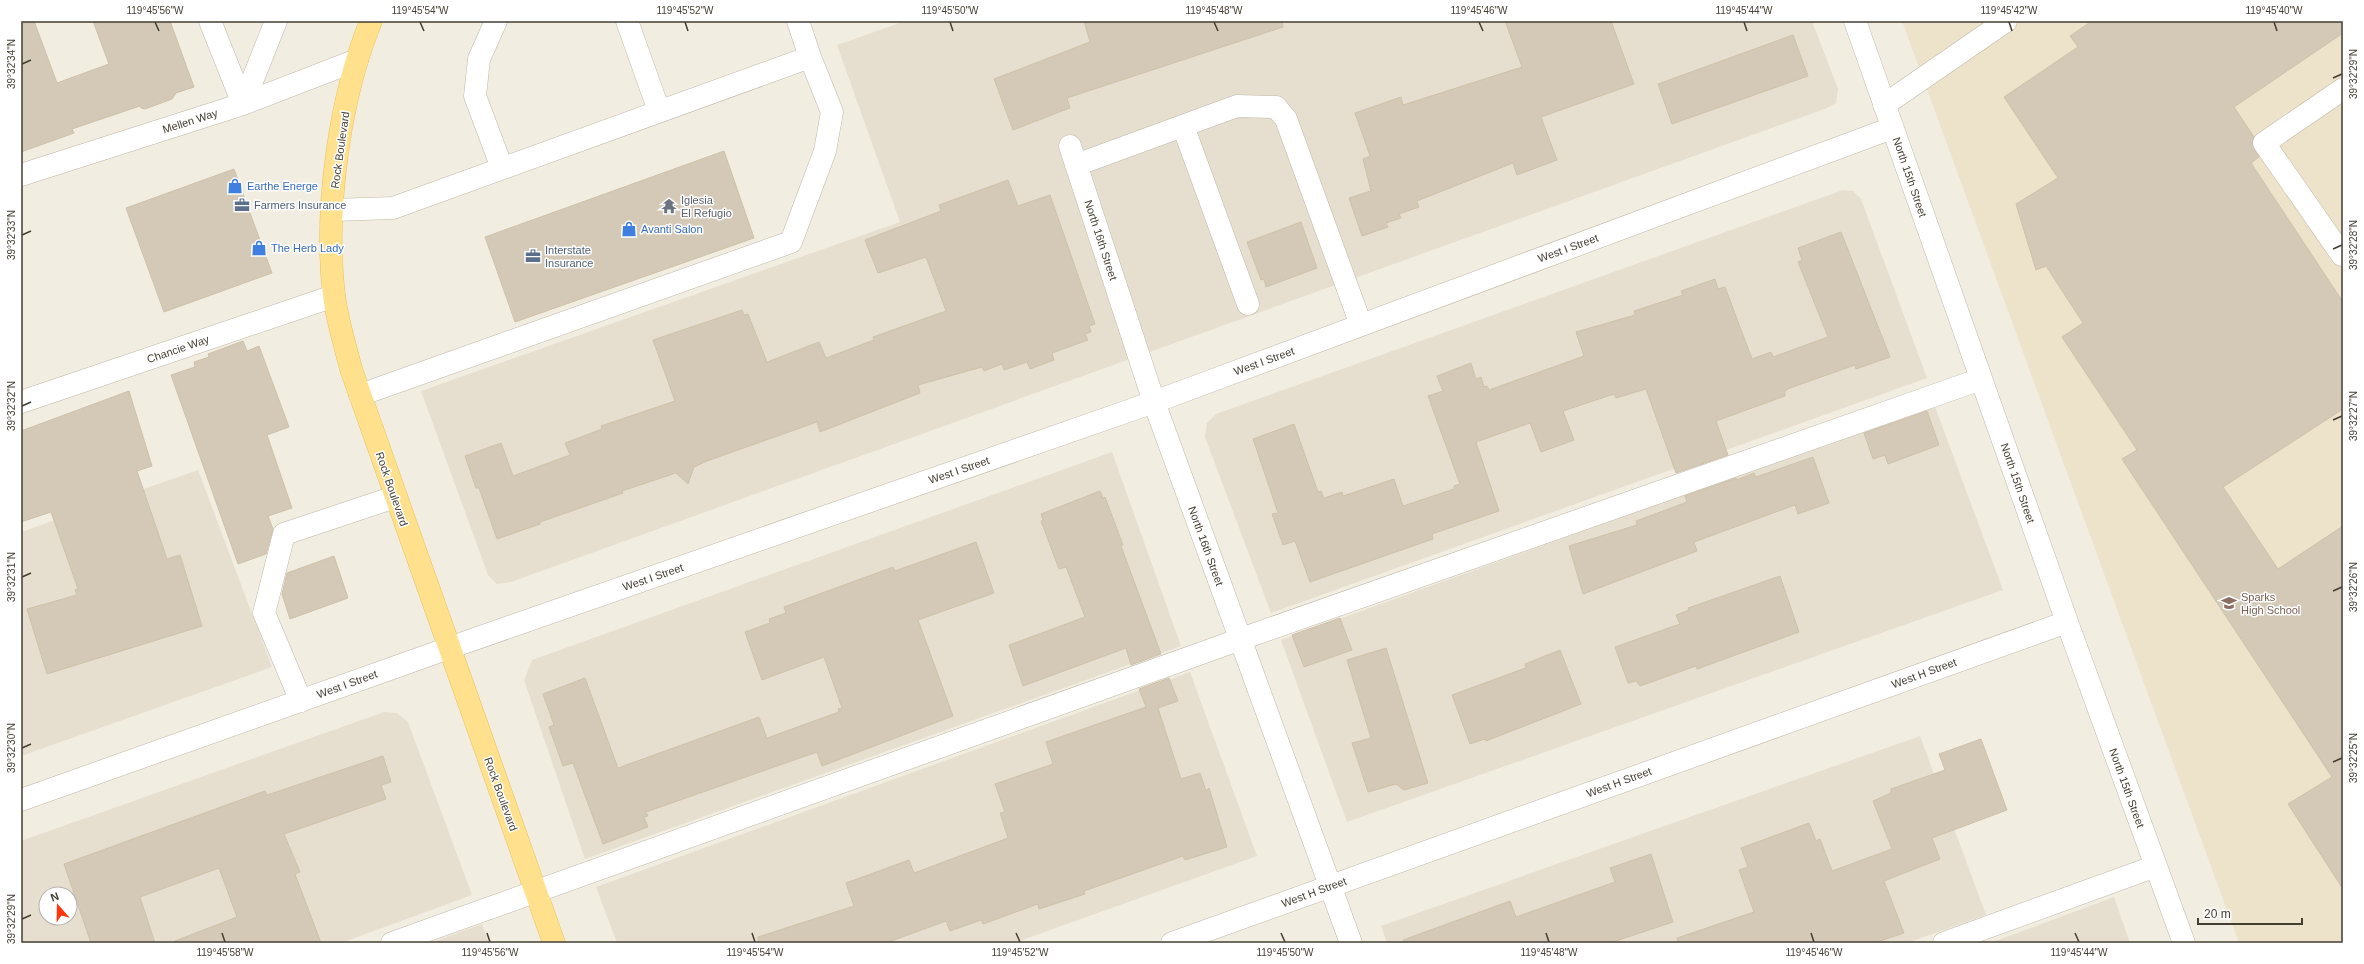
<svg xmlns="http://www.w3.org/2000/svg" width="2364" height="964" font-family="Arial,sans-serif">
<style>
.residential{fill:#e6dfcf;fill-rule:evenodd}
.education{fill:#ece3ca}
.building{fill:#d3c9b6;stroke:#cfc1a9}
.lines{fill:none;stroke-linecap:round;stroke-linejoin:round}
.minor-casing{stroke:#c0b8a7;stroke-width:23}
.major-casing{stroke:#e9c158;stroke-width:23}
.minor{stroke:#fff;stroke-width:22}
.major{stroke:#ffe18d;stroke-width:22}
.ticks{fill:none;stroke:#433d32;stroke-width:1.5}
.labels{text-anchor:middle;stroke-width:3;stroke-linejoin:round;paint-order:stroke}
.street-label{font-size:11px;fill:#433d32;stroke:#fff}
.shop-label{font-size:11px;fill:#366cbe;stroke:#fff;text-anchor:start}
.worship-label{font-size:11px;fill:#5b616d;stroke:#fff;text-anchor:start}
.service-label{font-size:11px;fill:#4e5e75;stroke:#fff;text-anchor:start}
.education-label{font-size:11px;fill:#785e54;stroke:#fff;text-anchor:start}
.neatline{fill:none;stroke:#433d32;stroke-width:1.5}
.ticks-label{font-size:10px;text-anchor:middle;fill:#433d32}
</style>
<rect width="100%" height="100%" fill="#f2ede1"/>
<path class="residential" d="M 905,21 L 1812,21 L 1838,89 L 1836,103 L 1827,108 L 511,582 L 497,584 L 488,575 L 421,391 L 900,222 L 837,45 Z
M 1843,190 L 1853,191 L 1861,199 L 1927,378 L 1271,613 L 1205,437 L 1207,423 L 1216,414 Z
M 1934,404 L 2003,590 L 1347,822 L 1281,640 Z
M 1112,452 L 1181,646 L 585,859 L 524,680 L 532,660 Z
M 198,470 L 272,667 L 21,756 L 21,532 Z
M 1190,672 L 1257,856 L 1014,943 L 617,943 L 596,887 Z
M 384,712 L 397,713 L 408,722 L 472,895 L 341,943 L 21,943 L 21,841 ZM 46,894 L 70,894 L 70,918 L 46,918 Z
M 1920,736 L 1986,915 L 1907,943 L 1387,943 L 1381,926 Z
M 2114,897 L 2130,943 L 1990,943 Z
M 482,924 L 489,943 L 430,943 Z"/>
<path class="education" d="M 1902,21 L 2343,21 L 2343,943 L 2239,943 Z"/>
<path class="building" d="M 21,21 L 34,21 L 57,83 L 109,64 L 93,21 L 170,21 L 194,87 L 176,93 L 172,99 L 145,109 L 141,108 L 140,106 L 72,129 L 74,133 L 21,152 Z
M 1084,21 L 1282,21 L 1283,27 L 1067,98 L 1070,108 L 1013,130 L 994,79 L 1090,42 Z
M 1505,21 L 1611,21 L 1634,84 L 1541,117 L 1557,160 L 1517,175 L 1513,163 L 1417,201 L 1419,207 L 1399,214 L 1401,218 L 1386,223 L 1388,227 L 1362,236 L 1349,198 L 1371,191 L 1363,159 L 1370,156 L 1355,113 L 1401,97 L 1403,105 L 1522,67 Z
M 2092,21 L 2343,21 L 2343,33 L 2234,107 L 2254,137 L 2252,144 L 2259,157 L 2251,163 L 2343,302 L 2343,409 L 2223,487 L 2278,569 L 2343,526 L 2343,889 L 2288,804 L 2332,777 L 2122,459 L 2137,450 L 2062,337 L 2083,323 L 2046,266 L 2036,270 L 2016,204 L 2058,178 L 2004,97 L 2078,47 L 2070,36 Z
M 1793,35 L 1808,76 L 1672,124 L 1658,84 Z
M 724,151 L 754,238 L 515,322 L 485,237 Z
M 234,169 L 272,273 L 164,312 L 126,208 Z
M 1008,180 L 1018,206 L 1050,195 L 1095,324 L 1089,326 L 1091,332 L 1085,334 L 1088,340 L 1052,353 L 1054,360 L 1030,369 L 1027,362 L 1004,370 L 1002,364 L 984,371 L 982,367 L 918,385 L 920,393 L 820,432 L 817,422 L 707,461 L 694,467 L 688,484 L 676,473 L 622,491 L 623,493 L 540,522 L 540,524 L 497,539 L 479,488 L 476,488 L 465,456 L 501,443 L 513,476 L 570,455 L 565,443 L 602,429 L 601,426 L 675,401 L 653,340 L 742,310 L 744,315 L 748,314 L 767,362 L 819,342 L 826,358 L 874,340 L 873,337 L 946,311 L 926,257 L 878,273 L 865,240 L 941,211 L 939,205 Z
M 1301,222 L 1317,268 L 1266,287 L 1264,279 L 1261,280 L 1247,242 Z
M 1841,232 L 1890,357 L 1856,369 L 1855,365 L 1790,388 L 1785,391 L 1785,396 L 1716,421 L 1728,455 L 1676,473 L 1646,389 L 1616,398 L 1614,394 L 1563,411 L 1574,440 L 1541,452 L 1530,423 L 1476,442 L 1499,511 L 1432,534 L 1433,539 L 1310,582 L 1295,541 L 1283,545 L 1272,514 L 1278,513 L 1253,439 L 1294,424 L 1318,492 L 1321,491 L 1324,498 L 1342,492 L 1343,496 L 1394,479 L 1403,506 L 1454,489 L 1454,486 L 1460,484 L 1428,396 L 1443,391 L 1437,376 L 1471,363 L 1476,379 L 1481,377 L 1484,387 L 1487,386 L 1489,390 L 1584,356 L 1576,332 L 1635,315 L 1634,311 L 1683,295 L 1681,291 L 1715,279 L 1718,289 L 1725,287 L 1752,359 L 1771,352 L 1773,357 L 1828,337 L 1798,262 L 1802,260 L 1798,248 Z
M 243,341 L 247,351 L 259,346 L 289,427 L 267,435 L 292,508 L 268,516 L 273,529 L 266,554 L 238,564 L 171,375 L 195,367 L 194,362 L 209,357 L 208,354 Z
M 129,391 L 152,466 L 137,471 L 167,559 L 180,555 L 202,626 L 47,674 L 27,609 L 77,595 L 75,590 L 78,589 L 51,512 L 21,522 L 21,431 Z
M 1927,411 L 1939,445 L 1888,464 L 1885,455 L 1873,459 L 1864,433 Z
M 1813,457 L 1829,503 L 1798,514 L 1795,505 L 1694,542 L 1697,551 L 1583,594 L 1569,546 L 1637,525 L 1636,521 L 1687,502 L 1685,496 L 1736,478 L 1737,480 L 1754,473 L 1756,477 Z
M 1100,491 L 1103,498 L 1105,497 L 1123,545 L 1121,546 L 1161,654 L 1131,665 L 1126,648 L 1023,686 L 1009,645 L 1085,617 L 1066,567 L 1059,569 L 1041,521 L 1043,520 L 1041,514 Z
M 976,542 L 994,593 L 918,620 L 953,716 L 822,766 L 817,752 L 646,812 L 648,816 L 644,817 L 648,827 L 603,844 L 573,763 L 563,766 L 549,727 L 554,725 L 543,694 L 585,678 L 618,768 L 759,717 L 767,738 L 839,712 L 838,709 L 842,708 L 824,657 L 762,680 L 745,632 L 770,623 L 769,619 L 786,613 L 784,607 L 893,567 L 895,571 Z
M 334,556 L 348,598 L 290,619 L 282,594 L 287,573 Z
M 1780,576 L 1799,632 L 1697,669 L 1696,666 L 1640,686 L 1636,681 L 1628,683 L 1615,647 L 1680,624 L 1676,615 L 1689,610 L 1688,608 Z
M 1340,618 L 1352,650 L 1304,667 L 1292,635 Z
M 1386,648 L 1428,783 L 1404,790 L 1396,784 L 1368,792 L 1352,743 L 1371,738 L 1347,660 Z
M 1560,650 L 1581,704 L 1486,741 L 1485,739 L 1470,744 L 1452,695 L 1520,670 L 1526,668 L 1525,664 Z
M 1169,678 L 1178,701 L 1158,708 L 1181,779 L 1200,773 L 1206,791 L 1209,788 L 1227,847 L 1185,860 L 1183,856 L 1084,891 L 1085,894 L 1039,909 L 1038,904 L 983,924 L 981,920 L 950,931 L 946,921 L 886,943 L 758,943 L 758,937 L 854,906 L 846,883 L 909,860 L 914,873 L 1008,838 L 1000,813 L 1005,812 L 995,784 L 1053,764 L 1046,742 L 1146,707 L 1139,689 Z
M 1981,739 L 2007,810 L 1932,838 L 1940,859 L 1884,881 L 1904,933 L 1874,943 L 1678,943 L 1677,938 L 1754,912 L 1739,870 L 1748,867 L 1741,848 L 1809,823 L 1816,841 L 1820,839 L 1832,871 L 1892,849 L 1873,801 L 1891,793 L 1891,789 L 1945,770 L 1939,754 Z
M 383,756 L 391,782 L 381,785 L 386,799 L 284,834 L 300,872 L 295,874 L 321,943 L 176,943 L 175,941 L 237,917 L 219,868 L 140,897 L 155,943 L 91,943 L 64,864 L 265,791 L 267,795 Z
M 1651,854 L 1673,922 L 1610,943 L 1404,943 L 1403,940 L 1510,901 L 1516,917 L 1615,882 L 1610,868 Z"/>
<g class="lines">
<g class="minor-casing">
<path id="minor" d="M 210,21 L 243,104
M 496,21 L 479,59 L 475,96 L 502,168
M 627,21 L 659,111
M 1855,21 L 2067,622 L 2184,943
M 243,104 L 276,21
M 1884,105 L 2006,21
M 1183,126 L 1248,304
M 1070,146 L 1154,402 L 1351,943
M 1076,165 L 1237,106 L 1276,107 L 1286,119 L 1361,325
M 21,175 L 243,104 L 357,60
M 333,210 L 393,208 L 810,57 L 798,21
M 2342,255 L 2264,143 L 2343,89
M 360,395 L 791,242 L 825,151 L 832,112 L 810,57
M 21,402 L 334,296
M 301,701 L 264,613 L 284,534 L 395,497
M 21,800 L 449,648 L 1154,402 L 1892,128
M 392,943 L 1241,639 L 1981,379
M 1172,943 L 2067,622
M 1944,943 L 2156,866"/>
</g>
<g class="major-casing">
<path id="major" d="M 371,21 C 339,99 324,212 334,295 C 337,320 345,345 351,369 L 554,943"/>
</g>
<use href="#minor" class="minor"/>
<use href="#major" class="major"/>
</g>
<path class="ticks" d="M 155,22 L 159,31M 420,22 L 424,31M 685,22 L 688,31M 950,22 L 953,31M 1214,22 L 1218,31M 1479,22 L 1483,31M 1744,22 L 1747,31M 2009,22 L 2012,31M 2274,22 L 2277,31M 22,64 L 31,60M 2333,78 L 2342,74M 22,235 L 31,231M 2333,249 L 2342,245M 22,406 L 31,402M 2333,420 L 2342,416M 22,577 L 31,573M 2333,591 L 2342,587M 22,748 L 31,744M 2333,762 L 2342,758M 22,919 L 31,915M 222,933 L 225,942M 487,933 L 490,942M 752,933 L 755,942M 1016,933 L 1020,942M 1281,933 L 1285,942M 1546,933 L 1549,942M 1811,933 L 1814,942M 2075,933 L 2079,942"/>
<defs>
<g id="shop-bare" transform="scale(1.2)"><path d="M-5-2.5h2.3a2.7 3.5 0 0 1 5.4 0H5L5.5 6h-11ZM-1.5-2.5h3a1.5 2.3 0 0 0-3 0Z" fill="#3f7fe0" stroke="#fff" stroke-width="2.5" paint-order="stroke"/></g>
<g id="office-bare" transform="scale(1.2)"><path d="M-6-3h4V-5.5h4V-3h4V5H-6ZM-1-4.5V-3h2v-1.5ZM-6 0V1H6V0Z" fill="#5c6f8a" stroke="#fff" stroke-width="2.5" paint-order="stroke"/></g>
<g id="temple-bare" transform="scale(1.2)"><path d="M0-6L5-2H3V0L6.5 2.5H4V6H1.5V3h-3V6H-4V2.5H-6.5L-3 0V-2H-5Z" fill="#6b7280" stroke="#fff" stroke-width="2.5" paint-order="stroke"/></g>
<g id="school-bare" transform="scale(1.2)"><path d="M0-5L7-2L0 1L-7-2ZM-4 1L0 2.5L4 1V4Q0 6-4 4Z" fill="#8d6e63" stroke="#fff" stroke-width="2.5" paint-order="stroke"/></g>
</defs>
<g fill-rule="evenodd">
<use href="#shop-bare" x="235" y="186"/>
<use href="#office-bare" x="242" y="205"/>
<use href="#temple-bare" x="669" y="206"/>
<use href="#shop-bare" x="629" y="229"/>
<use href="#shop-bare" x="259" y="248"/>
<use href="#office-bare" x="533" y="256"/>
<use href="#school-bare" x="2229" y="603"/>
</g>
<g class="labels">
<g class="street-label">
<text transform="translate(190 121) rotate(-18)" y="4">Mellen Way</text>
<text transform="translate(340 150) rotate(-82)" y="4">Rock Boulevard</text>
<text transform="translate(1910 177) rotate(71)" y="4">North 15th Street</text>
<text transform="translate(1101 240) rotate(72)" y="4">North 16th Street</text>
<text transform="translate(1568 248) rotate(-20)" y="4">West I Street</text>
<text transform="translate(178 349) rotate(-19)" y="4">Chancie Way</text>
<text transform="translate(1264 361) rotate(-20)" y="4">West I Street</text>
<text transform="translate(959 470) rotate(-19)" y="4">West I Street</text>
<text transform="translate(2018 483) rotate(71)" y="4">North 15th Street</text>
<text transform="translate(392 489) rotate(71)" y="4">Rock Boulevard</text>
<text transform="translate(1206 546) rotate(70)" y="4">North 16th Street</text>
<text transform="translate(653 577) rotate(-19)" y="4">West I Street</text>
<text transform="translate(1924 673) rotate(-20)" y="4">West H Street</text>
<text transform="translate(347 684) rotate(-20)" y="4">West I Street</text>
<text transform="translate(1619 782) rotate(-20)" y="4">West H Street</text>
<text transform="translate(2127 788) rotate(70)" y="4">North 15th Street</text>
<text transform="translate(501 794) rotate(70)" y="4">Rock Boulevard</text>
<text transform="translate(1314 892) rotate(-20)" y="4">West H Street</text>
</g>
<g class="shop-label">
<text x="247" y="190">Earthe Energe</text>
<text x="641" y="233">Avanti Salon</text>
<text x="271" y="252">The Herb Lady</text>
</g>
<g class="worship-label">
<text x="681" y="204">Iglesia<tspan x="681" dy="13">El Refugio</tspan></text>
</g>
<g class="service-label">
<text x="254" y="209">Farmers Insurance</text>
<text x="545" y="254">Interstate<tspan x="545" dy="13">Insurance</tspan></text>
</g>
<g class="education-label">
<text x="2241" y="601">Sparks<tspan x="2241" dy="13">High School</tspan></text>
</g>
</g>
<rect width="2364" height="964" fill="none" stroke="#ffffff" stroke-width="44"/>
<g transform="translate(58 906) rotate(340)"><circle r="19" fill="#ffffff" stroke="#b4b1ad"/>
<path d="M0-3L7 15L0 10L-7 15Z" fill="#ff360b"/>
<text y="-6" font-size="11" font-weight="bold" text-anchor="middle" fill="#433d32">N</text>
</g>
<path d="M2198 918v6h104v-6" fill="none" stroke="#433d32" stroke-width="2"/>
<text x="2204" y="918" font-size="12" fill="#433d32" stroke="#ffffff" stroke-width="3" paint-order="stroke">20 m</text>
<rect x="22" y="22" width="2320" height="920" class="neatline"/>
<g class="ticks-label">
<text x="155" y="14">119°45'56"W</text>
<text x="420" y="14">119°45'54"W</text>
<text x="685" y="14">119°45'52"W</text>
<text x="950" y="14">119°45'50"W</text>
<text x="1214" y="14">119°45'48"W</text>
<text x="1479" y="14">119°45'46"W</text>
<text x="1744" y="14">119°45'44"W</text>
<text x="2009" y="14">119°45'42"W</text>
<text x="2274" y="14">119°45'40"W</text>
<text transform="translate(11 64) rotate(-90)" y="4">39°32'34"N</text>
<text transform="translate(2353 74) rotate(-90)" y="4">39°32'29"N</text>
<text transform="translate(11 235) rotate(-90)" y="4">39°32'33"N</text>
<text transform="translate(2353 245) rotate(-90)" y="4">39°32'28"N</text>
<text transform="translate(11 406) rotate(-90)" y="4">39°32'32"N</text>
<text transform="translate(2353 416) rotate(-90)" y="4">39°32'27"N</text>
<text transform="translate(11 577) rotate(-90)" y="4">39°32'31"N</text>
<text transform="translate(2353 587) rotate(-90)" y="4">39°32'26"N</text>
<text transform="translate(11 748) rotate(-90)" y="4">39°32'30"N</text>
<text transform="translate(2353 758) rotate(-90)" y="4">39°32'25"N</text>
<text transform="translate(11 919) rotate(-90)" y="4">39°32'29"N</text>
<text x="225" y="956">119°45'58"W</text>
<text x="490" y="956">119°45'56"W</text>
<text x="755" y="956">119°45'54"W</text>
<text x="1020" y="956">119°45'52"W</text>
<text x="1285" y="956">119°45'50"W</text>
<text x="1549" y="956">119°45'48"W</text>
<text x="1814" y="956">119°45'46"W</text>
<text x="2079" y="956">119°45'44"W</text>
</g>
</svg>
